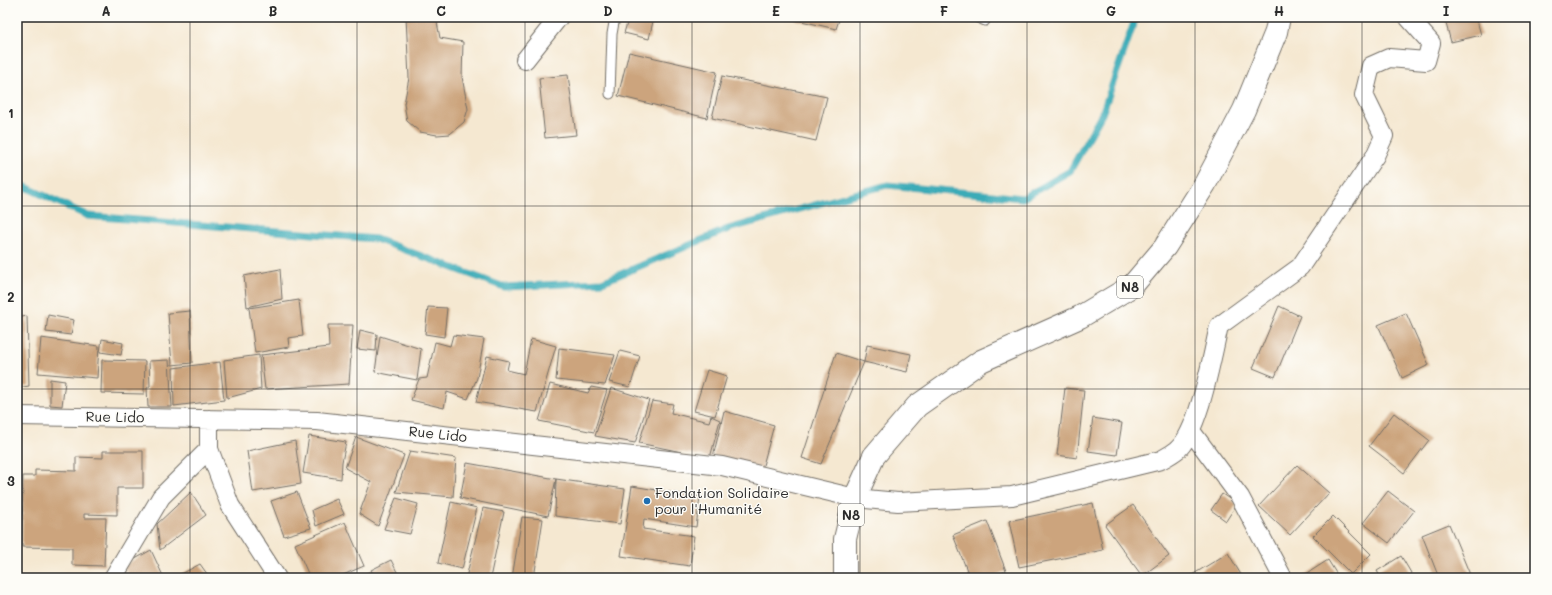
<svg xmlns="http://www.w3.org/2000/svg" width="1552" height="595" font-family="Mali,sans-serif">
<style>
.lines{fill:none;stroke-linecap:round;stroke-linejoin:round}
.stream{stroke:#3babb7;stroke-width:7}
.building{fill:#cca47d}
.service-casing{stroke:#726d65;stroke-width:11}
.minor-casing{stroke:#726d65;stroke-width:20}
.trunk-casing{stroke:#726d65;stroke-width:24}
.service{stroke:#fff;stroke-width:9}
.minor{stroke:#fff;stroke-width:18}
.trunk{stroke:#fff;stroke-width:22}
.grid{fill:none;stroke:#2b2b2b;stroke-width:1;stroke-opacity:0.55}
.poi-dot{fill:#1f6fb2;stroke:#fdfcf7;stroke-width:1.5}
.labels{text-anchor:middle;stroke-width:3;stroke-linejoin:round;paint-order:stroke}
.shield{fill:#fdfcf7;stroke:#6a6a68;stroke-width:1}
.shield-label{font-size:13px;font-weight:bold;fill:#2b2b2b}
.street-label{font-size:14px;fill:#2b2b2b;stroke:#fdfcf7}
.poi-label{font-size:14px;fill:#2b2b2b;stroke:#fdfcf7;text-anchor:start}
.neatline{fill:none;stroke:#2b2b2b;stroke-width:1.5}
.grid-label{font-size:13px;text-anchor:middle;font-weight:bold;fill:#2b2b2b}
</style>
<rect width="100%" height="100%" fill="#fdfcf7"/>
<filter id="ink" filterUnits="userSpaceOnUse"><feTurbulence type="fractalNoise" baseFrequency=".025" numOctaves="2"/><feDisplacementMap in="SourceGraphic" scale="8" xChannelSelector="R" yChannelSelector="G"/><feConvolveMatrix kernelMatrix="1 2 1 2 8 2 1 2 1" color-interpolation-filters="sRGB"/></filter>
<filter id="wash" filterUnits="userSpaceOnUse"><feTurbulence type="fractalNoise" baseFrequency=".012" numOctaves="4" result="noise"/><feDisplacementMap in="SourceGraphic" scale="16" xChannelSelector="R" yChannelSelector="G"/><feGaussianBlur stdDeviation="0.9" result="paint"/><feColorMatrix in="noise" values="0 0 0 0 0 0 0 0 0 0 0 0 0 0 0 0 0 1.4 0 .05"/><feComposite in="paint" operator="in"/></filter>
<g filter="url(#wash)">
<rect width="100%" height="100%" fill="#f5e8d1"/>
<g class="lines">
<path class="stream" d="M 17,183 L 88,216 L 376,239 L 504,287 L 602,282 L 728,229 L 887,185 L 1023,198 L 1070,171 L 1102,114 L 1136,17"/>
</g>
<g id="blocks">
<path class="building" d="M 406,17 L 436,17 L 440,38 L 463,42 L 462,77 L 468,109 L 464,122 L 450,134 L 437,135 L 420,132 L 407,121 L 404,104 L 409,78 Z
M 629,17 L 654,17 L 649,39 L 624,33 Z
M 784,17 L 840,17 L 836,29 Z
M 1459,17 L 1476,17 L 1481,35 L 1451,42 L 1445,20 Z
M 1523,17 L 1533,17 L 1529,22 Z
M 629,52 L 717,72 L 707,118 L 618,96 Z
M 568,75 L 576,135 L 545,138 L 539,78 Z
M 722,76 L 827,97 L 816,141 L 712,118 Z
M 280,269 L 282,299 L 247,307 L 244,276 Z
M 299,300 L 303,336 L 288,338 L 289,347 L 255,353 L 249,308 Z
M 1279,306 L 1300,316 L 1275,377 L 1253,368 Z
M 428,307 L 447,308 L 444,337 L 425,334 Z
M 190,311 L 192,363 L 172,365 L 168,313 Z
M 1406,313 L 1429,365 L 1402,378 L 1378,325 Z
M 48,315 L 74,320 L 71,335 L 46,332 Z
M 27,316 L 29,386 L 17,388 L 17,318 Z
M 328,325 L 353,325 L 349,384 L 265,389 L 261,355 L 329,347 Z
M 360,330 L 377,334 L 376,351 L 357,349 Z
M 453,335 L 484,339 L 477,378 L 468,399 L 447,392 L 444,408 L 411,400 L 419,379 L 427,378 L 435,342 L 450,346 Z
M 380,336 L 421,349 L 417,380 L 375,372 Z
M 41,338 L 99,346 L 97,378 L 38,373 Z
M 102,339 L 123,343 L 121,355 L 100,352 Z
M 531,339 L 556,346 L 537,412 L 476,402 L 487,356 L 509,361 L 507,370 L 524,374 Z
M 867,345 L 911,354 L 907,372 L 864,362 Z
M 559,348 L 615,355 L 605,385 L 556,380 Z
M 620,351 L 640,356 L 630,387 L 609,382 Z
M 836,353 L 864,362 L 821,464 L 802,458 Z
M 259,355 L 261,389 L 227,398 L 224,360 Z
M 102,360 L 145,361 L 144,394 L 101,393 Z
M 169,360 L 172,407 L 148,407 L 147,388 L 150,386 L 149,361 Z
M 220,362 L 224,400 L 174,406 L 173,368 Z
M 707,370 L 727,376 L 715,416 L 694,411 Z
M 50,379 L 65,381 L 62,406 L 50,405 Z
M 550,384 L 588,393 L 591,387 L 607,390 L 594,432 L 539,421 Z
M 611,388 L 649,400 L 635,443 L 595,436 Z
M 1065,388 L 1084,390 L 1077,458 L 1057,455 Z
M 652,401 L 673,404 L 671,413 L 709,422 L 711,416 L 720,420 L 710,458 L 639,443 Z
M 724,411 L 774,425 L 762,469 L 713,457 Z
M 1394,413 L 1429,440 L 1404,473 L 1369,446 Z
M 1093,418 L 1122,423 L 1117,455 L 1088,451 Z
M 309,436 L 346,442 L 342,462 L 341,479 L 303,473 Z
M 356,437 L 404,455 L 378,526 L 359,514 L 371,482 L 345,468 Z
M 295,441 L 301,484 L 253,492 L 247,451 Z
M 103,451 L 143,451 L 143,488 L 117,488 L 117,515 L 84,514 L 84,518 L 106,518 L 104,566 L 72,565 L 72,548 L 22,547 L 23,476 L 35,476 L 35,470 L 76,471 L 76,457 L 103,458 Z
M 410,451 L 456,458 L 453,497 L 396,492 Z
M 467,463 L 556,479 L 548,516 L 460,498 Z
M 1297,465 L 1329,493 L 1290,535 L 1259,506 Z
M 556,479 L 625,489 L 620,524 L 555,516 Z
M 632,486 L 700,497 L 696,527 L 644,519 L 643,529 L 694,536 L 690,566 L 621,556 Z
M 1388,491 L 1414,511 L 1389,543 L 1363,523 Z
M 191,492 L 206,515 L 160,550 L 157,524 Z
M 297,492 L 311,528 L 284,536 L 271,501 Z
M 1222,494 L 1237,504 L 1226,521 L 1211,510 Z
M 396,498 L 418,504 L 410,534 L 384,529 Z
M 337,499 L 344,514 L 316,526 L 312,510 Z
M 451,502 L 477,508 L 462,569 L 438,563 Z
M 1093,503 L 1103,550 L 1019,567 L 1009,521 Z
M 1133,505 L 1169,556 L 1142,576 L 1105,525 Z
M 483,508 L 504,512 L 490,578 L 466,578 Z
M 1333,516 L 1371,554 L 1351,574 L 1313,536 Z
M 522,517 L 543,519 L 534,578 L 512,578 Z
M 987,521 L 1006,571 L 989,578 L 970,578 L 953,535 Z
M 345,522 L 364,566 L 336,578 L 310,578 L 295,544 Z
M 1449,524 L 1471,577 L 1470,578 L 1439,578 L 1422,535 Z
M 151,550 L 164,578 L 131,578 L 123,566 Z
M 1228,553 L 1243,578 L 1187,578 Z
M 1401,556 L 1414,578 L 1381,578 L 1377,571 Z
M 391,560 L 400,578 L 375,578 L 371,570 Z
M 1328,560 L 1339,578 L 1300,578 Z
M 200,564 L 210,578 L 174,578 Z
M 370,572 L 372,578 L 355,578 Z
M 770,575 L 771,578 L 760,578 L 760,577 Z"/>
</g>
</g>
<g filter="url(#ink)">
<use href="#blocks" fill-opacity="0" stroke="#726d65" stroke-width="1"/>
<g class="lines">
<g class="service-casing">
<path id="service" d="M 976,17 L 985,21
M 610,94 L 612,34 L 615,17"/>
</g>
<g class="minor-casing">
<path id="minor" d="M 525,60 L 559,17
M 17,416 L 317,421 L 722,466 L 855,498 L 898,502 L 1012,496 L 1161,460 C 1166,457 1172,454 1177,450 C 1199,432 1212,356 1219,326 L 1300,267 L 1375,156 L 1384,136 L 1364,95 L 1371,66 L 1389,58 L 1426,61 L 1431,43 L 1408,17
M 209,419 L 209,449 L 230,505 L 277,578
M 1191,431 L 1240,497 L 1283,578
M 113,578 L 161,497 L 209,449"/>
</g>
<g class="trunk-casing">
<path id="trunk" d="M 845,578 L 845,539 L 855,498 L 874,456 L 917,406 L 981,361 L 1080,317 L 1132,286 L 1165,247 L 1205,184 L 1244,110 L 1276,32 L 1279,17"/>
</g>
<use href="#service" class="service"/>
<use href="#minor" class="minor"/>
<use href="#trunk" class="trunk"/>
</g>
</g>
<path class="grid" d="M 190,17 L 190,578M 357,17 L 357,578M 525,17 L 525,578M 692,17 L 692,578M 860,17 L 860,578M 1027,17 L 1027,578M 1195,17 L 1195,578M 1362,17 L 1362,578M 17,206 L 1535,206M 17,389 L 1535,389"/>
<circle class="poi-dot" cx="647" cy="501" r="4"/>
<g class="labels">
<g class="shield">
<rect x="1117" y="276" width="26" height="22" rx="3"/>
<rect x="838" y="504" width="26" height="22" rx="3"/>
</g>
<g class="shield-label">
<text x="1130" y="292">N8</text>
<text x="851" y="520">N8</text>
</g>
<g class="street-label">
<text transform="translate(115 417) rotate(1)" y="5">Rue Lido</text>
<text transform="translate(438 434) rotate(6)" y="5">Rue Lido</text>
</g>
<g class="poi-label">
<text x="655" y="498">Fondation Solidaire<tspan x="655" dy="16">pour l'Humanité</tspan></text>
</g>
</g>
<rect width="1552" height="595" fill="none" stroke="#fdfcf7" stroke-width="44"/>
<rect x="22" y="22" width="1508" height="551" class="neatline"/>
<g class="grid-label">
<text x="106" y="16">A</text>
<text x="273" y="16">B</text>
<text x="441" y="16">C</text>
<text x="608" y="16">D</text>
<text x="776" y="16">E</text>
<text x="944" y="16">F</text>
<text x="1111" y="16">G</text>
<text x="1279" y="16">H</text>
<text x="1446" y="16">I</text>
<text x="11" y="118">1</text>
<text x="11" y="302">2</text>
<text x="11" y="486">3</text>
</g>
</svg>
